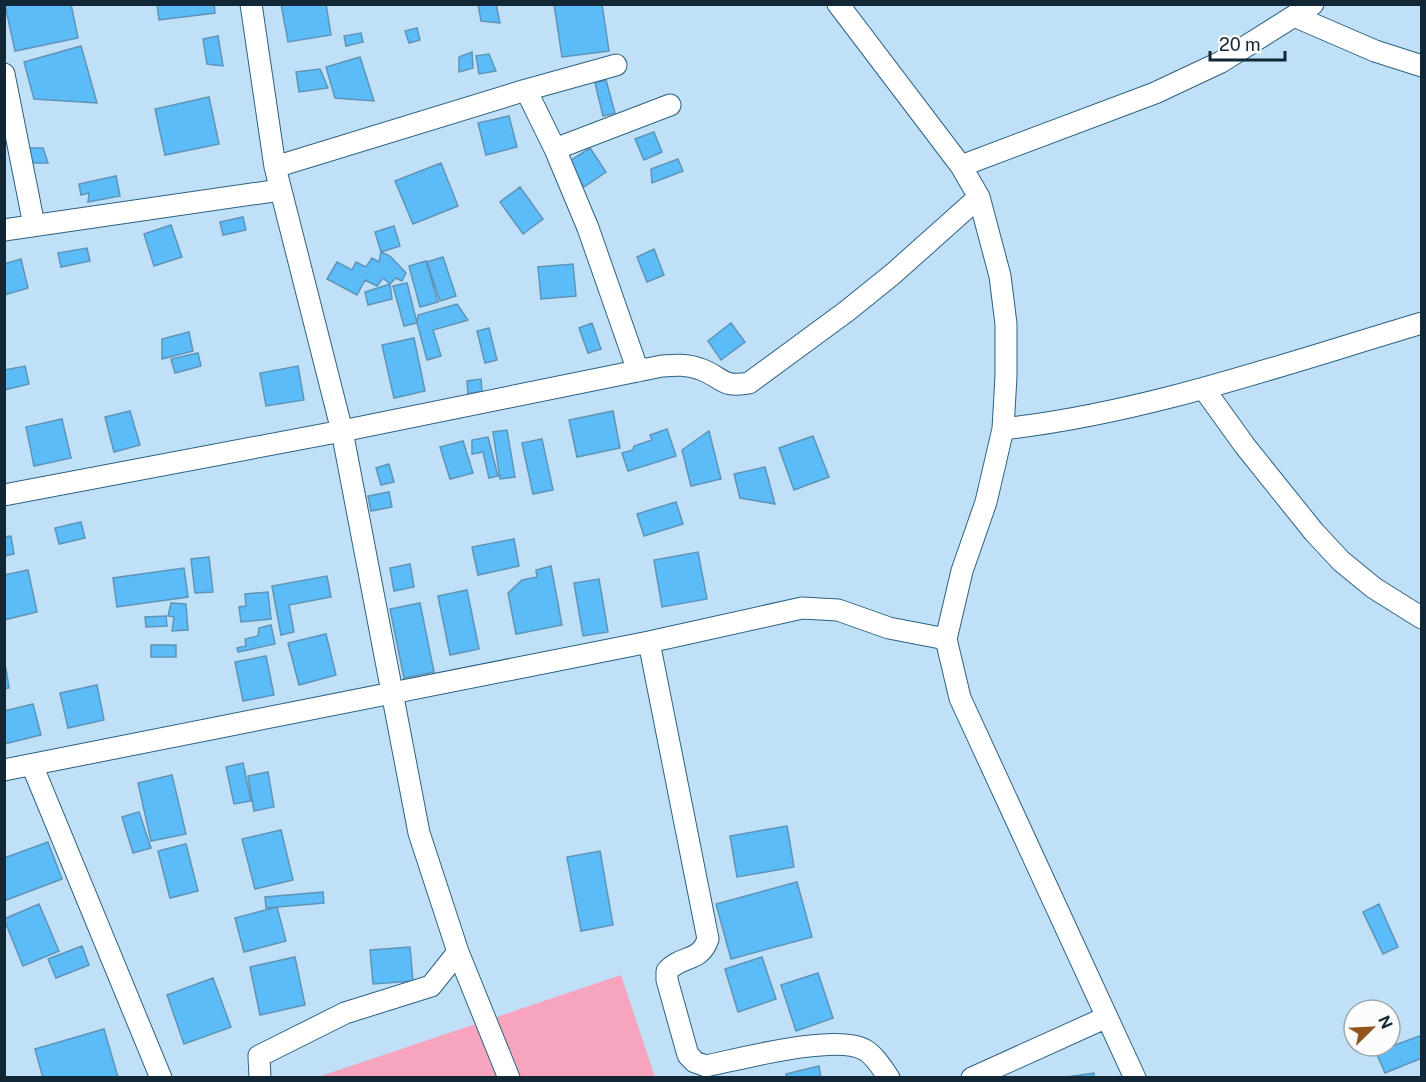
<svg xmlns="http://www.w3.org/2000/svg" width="1426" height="1082" font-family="'Public Sans',sans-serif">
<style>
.green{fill:#f7a4bf}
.building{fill:#5cbcf8;stroke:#5e94b8;stroke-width:1.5}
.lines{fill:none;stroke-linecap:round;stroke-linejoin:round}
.street-casing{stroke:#2c6283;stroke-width:23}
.street{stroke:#fff;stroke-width:21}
</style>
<rect width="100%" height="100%" fill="#bfe0f7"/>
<path class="green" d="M 621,975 L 655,1077 L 318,1077 Z"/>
<path class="building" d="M 71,4 L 78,38 L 15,51 L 5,5 Z
M 157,4 L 214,4 L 215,13 L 159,20 Z
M 281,4 L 326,4 L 331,35 L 288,42 Z
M 478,4 L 496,4 L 500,23 L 481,21 Z
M 554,4 L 602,4 L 609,51 L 562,57 Z
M 417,28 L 420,40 L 409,43 L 405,31 Z
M 361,33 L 363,42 L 346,46 L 344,36 Z
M 218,36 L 223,66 L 207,64 L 203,39 Z
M 81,46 L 97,103 L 34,99 L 24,62 Z
M 472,52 L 473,68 L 459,72 L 459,57 Z
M 489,54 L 496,71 L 479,74 L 476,56 Z
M 360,57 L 374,101 L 335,98 L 326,67 Z
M 320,69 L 328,88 L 299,92 L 296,72 Z
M 606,80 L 615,113 L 603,116 L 595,83 Z
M 209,97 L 219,144 L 165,155 L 155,109 Z
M 509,116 L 517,147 L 486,155 L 478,123 Z
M 654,132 L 662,152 L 644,160 L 635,139 Z
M 28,148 L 43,148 L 48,163 L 28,163 Z
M 590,148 L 606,172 L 584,187 L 568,162 Z
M 678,159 L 683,171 L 652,183 L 651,169 Z
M 441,163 L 458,206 L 413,224 L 395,181 Z
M 116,176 L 120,196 L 88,202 L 89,193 L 81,195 L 79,184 Z
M 520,187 L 543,219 L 523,234 L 500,202 Z
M 243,217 L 246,230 L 223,235 L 220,222 Z
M 171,225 L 182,257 L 154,266 L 144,234 Z
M 394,226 L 400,246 L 381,252 L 375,232 Z
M 87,248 L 90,261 L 61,267 L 58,253 Z
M 654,249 L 664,275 L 647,282 L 637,257 Z
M 381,252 L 390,256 L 406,273 L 402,281 L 396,278 L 390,284 L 383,278 L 377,286 L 365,280 L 357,295 L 327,279 L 337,262 L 352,270 L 356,262 L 366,267 L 372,258 L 379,262 Z
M 443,257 L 456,296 L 440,301 L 427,262 Z
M 21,259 L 28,288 L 4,295 L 4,264 Z
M 426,261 L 438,302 L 420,307 L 409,266 Z
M 573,264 L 576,296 L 541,299 L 538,267 Z
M 407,283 L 417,323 L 404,326 L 393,286 Z
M 390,284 L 392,299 L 368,305 L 365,292 Z
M 457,304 L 468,320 L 433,330 L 441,356 L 427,360 L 417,323 L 418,315 Z
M 592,323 L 601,349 L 588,353 L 579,328 Z
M 731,323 L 745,342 L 721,360 L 708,341 Z
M 489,328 L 497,360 L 485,363 L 477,331 Z
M 189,332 L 193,351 L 162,359 L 162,339 Z
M 414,338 L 425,391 L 394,398 L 382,345 Z
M 198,353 L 201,366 L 175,373 L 171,359 Z
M 25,366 L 29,384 L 4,390 L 4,370 Z
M 298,366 L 304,400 L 266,406 L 260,373 Z
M 481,379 L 482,391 L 468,394 L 467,381 Z
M 130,411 L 140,445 L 114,452 L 105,417 Z
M 613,411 L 620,448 L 577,457 L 569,420 Z
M 62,419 L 71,458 L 34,466 L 26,427 Z
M 667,429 L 676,456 L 628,471 L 622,453 L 633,450 L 634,446 L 652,440 L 650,435 Z
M 507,430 L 515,477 L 500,479 L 493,432 Z
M 709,431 L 721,479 L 691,486 L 682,450 Z
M 813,436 L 829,477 L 794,490 L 779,448 Z
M 488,437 L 498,476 L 489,478 L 483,452 L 472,454 L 472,440 Z
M 542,439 L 553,490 L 533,494 L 522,443 Z
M 463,441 L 473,473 L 450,479 L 440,447 Z
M 389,464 L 394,482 L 381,485 L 376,468 Z
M 765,467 L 775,504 L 740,498 L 734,474 Z
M 389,492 L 392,507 L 371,511 L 368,496 Z
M 676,502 L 683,524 L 644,536 L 637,514 Z
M 81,522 L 85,538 L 59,544 L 55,528 Z
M 11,536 L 14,554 L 4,556 L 4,537 Z
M 514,539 L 519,566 L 478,575 L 472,547 Z
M 698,552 L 707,599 L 662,607 L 654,560 Z
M 209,557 L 213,592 L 195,593 L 191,559 Z
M 410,564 L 414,587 L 394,591 L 390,568 Z
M 551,566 L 562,625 L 516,634 L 508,593 L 522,580 L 537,577 L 536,570 Z
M 184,568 L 188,597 L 117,607 L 113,578 Z
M 28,570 L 37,612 L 4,620 L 4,575 Z
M 327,576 L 331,597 L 289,605 L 294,632 L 281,635 L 272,586 Z
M 599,579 L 608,632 L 583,636 L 574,583 Z
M 467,590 L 479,649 L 450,655 L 438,596 Z
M 268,592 L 271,619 L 241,622 L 239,607 L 246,606 L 245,594 Z
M 171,603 L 186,604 L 188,630 L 172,631 L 174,617 L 168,616 Z
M 420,603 L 434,672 L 404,678 L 390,609 Z
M 166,616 L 167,626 L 146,627 L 145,617 Z
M 271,625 L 275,644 L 238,652 L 237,648 L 246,646 L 245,639 L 258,636 L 259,628 Z
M 326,634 L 336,675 L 299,685 L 288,643 Z
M 151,645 L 176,645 L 176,657 L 151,657 Z
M 266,656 L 274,695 L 243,701 L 235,662 Z
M 6,669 L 9,688 L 4,689 L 4,670 Z
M 97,685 L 104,720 L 68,728 L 60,693 Z
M 33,704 L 41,735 L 4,744 L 4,711 Z
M 243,763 L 251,801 L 234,804 L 226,767 Z
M 268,772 L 274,807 L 254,811 L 248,776 Z
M 172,775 L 186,834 L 151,841 L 138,783 Z
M 139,812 L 151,848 L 133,853 L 122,817 Z
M 787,826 L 794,867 L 737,877 L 730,836 Z
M 281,830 L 293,880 L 255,889 L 242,839 Z
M 48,842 L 62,879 L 4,901 L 4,858 Z
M 186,844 L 198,891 L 170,898 L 158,851 Z
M 600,851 L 613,925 L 581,931 L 567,857 Z
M 797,882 L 812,937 L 731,959 L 716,904 Z
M 323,892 L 324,903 L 266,908 L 265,897 Z
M 39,904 L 59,951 L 23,966 L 4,919 Z
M 1379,904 L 1398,947 L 1383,954 L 1363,912 Z
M 277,907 L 286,941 L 244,952 L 235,918 Z
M 82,946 L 89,965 L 56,978 L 48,959 Z
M 410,947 L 413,981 L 373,984 L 370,950 Z
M 295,957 L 305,1005 L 260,1015 L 250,967 Z
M 762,957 L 776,999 L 738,1012 L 725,969 Z
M 818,973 L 833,1018 L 796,1031 L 781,985 Z
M 213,978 L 231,1027 L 184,1044 L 167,995 Z
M 104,1029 L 118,1077 L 43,1078 L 35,1049 Z
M 1422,1035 L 1422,1058 L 1385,1073 L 1376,1052 Z
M 819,1066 L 821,1078 L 787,1078 L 786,1074 Z
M 1094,1073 L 1094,1078 L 1067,1078 L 1067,1077 Z"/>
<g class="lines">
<g class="street-casing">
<path id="street" d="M 251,4 L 275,167 L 342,431 L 419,833 L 458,952 L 509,1078
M 838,4 L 961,166 L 979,197 L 1000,276 L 1006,324 L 1006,376 L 1003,429 L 986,502 L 962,571 L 946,639 L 960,698 L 1135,1078
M 1294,16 L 1375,51 L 1422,66
M 4,74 L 34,225
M 526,90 L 555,149 L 588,228 L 638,371
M 555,149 L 670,105
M 961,166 L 1155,93 L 1221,62 L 1313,4
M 275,167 L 526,90 L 616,65
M 4,230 L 280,190
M 1204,389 L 1245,446 L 1314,532 L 1341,561 L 1374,588 L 1422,618
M 1003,429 C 1146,413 1284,364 1422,323
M 4,495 L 342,431 L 662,366 C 675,365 687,364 700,369 C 723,377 720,388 749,383 L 847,311 L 894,273 L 979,197
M 649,642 L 708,939 C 700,963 681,955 667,971 L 667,980 L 688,1055 L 695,1062 L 706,1066 C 740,1059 837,1033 865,1050 C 874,1055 883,1069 889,1078
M 32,765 L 161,1078
M 4,770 L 649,642 L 802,608 L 838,610 L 889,628 L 946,639
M 260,1078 L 259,1056 L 345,1013 L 431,986 L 458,952
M 972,1078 L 1107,1017"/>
</g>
<use href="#street" class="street"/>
</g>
<rect width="1426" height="1082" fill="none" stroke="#112736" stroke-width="12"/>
<g transform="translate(1372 1028) rotate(66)"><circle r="28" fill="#fcfcfc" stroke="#9ea7ad" stroke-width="1.5"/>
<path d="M0-4.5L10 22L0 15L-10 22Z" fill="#94551c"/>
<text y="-9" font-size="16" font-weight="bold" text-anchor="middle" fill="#112736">N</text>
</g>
<path d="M1210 51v9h75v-9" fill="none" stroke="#112736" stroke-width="3"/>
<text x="1219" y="51" font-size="18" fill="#112736" stroke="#fcfcfc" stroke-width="4.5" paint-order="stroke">20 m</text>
</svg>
